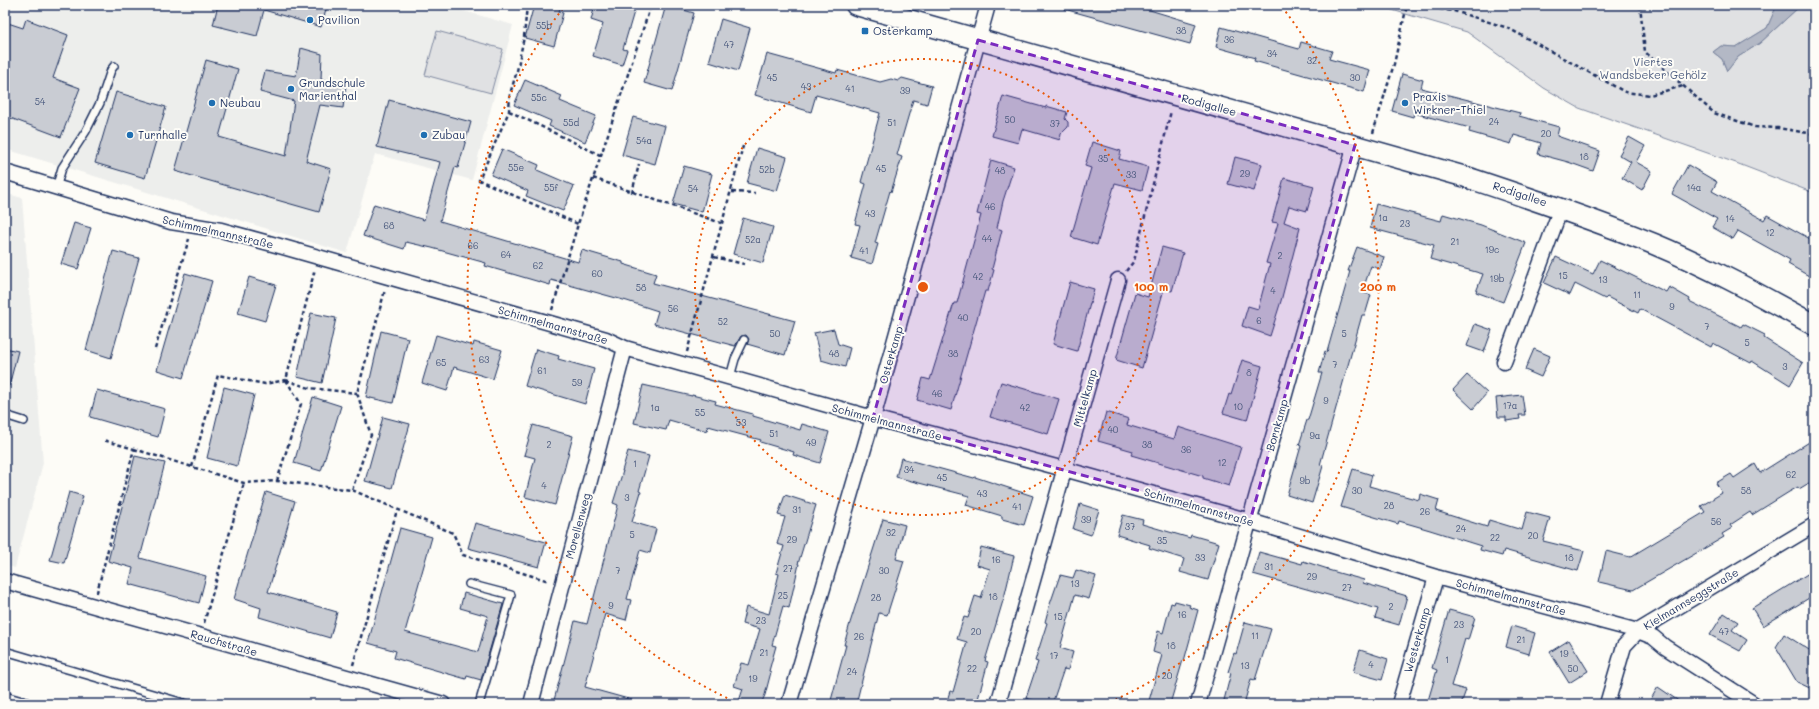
<svg xmlns="http://www.w3.org/2000/svg" width="1819" height="709" font-family="Mali,sans-serif">
<style>
.built{fill:#edeeec}
.green{fill:#e0e1e3;stroke:#7e88a0}
.water{fill:#b3b8c5;stroke:#76819c}
.building{fill:#c9ccd3;stroke:#1b2f5e}
.lines{fill:none;stroke-linecap:round;stroke-linejoin:round}
.lane-casing{stroke:#1b2f5e;stroke-width:10}
.street-casing{stroke:#1b2f5e;stroke-width:17}
.secondary-casing{stroke:#1b2f5e;stroke-width:23}
.path{stroke:#1b2f5e;stroke-width:2.5;stroke-dasharray:4 3;stroke-linecap:butt}
.lane{stroke:#fdfcf7;stroke-width:7}
.street{stroke:#fdfcf7;stroke-width:14}
.secondary{stroke:#fdfcf7;stroke-width:20}
.marked{fill:#7b2cbf;fill-opacity:0.2;stroke:#7b2cbf;stroke-width:3;stroke-dasharray:8 5;stroke-linejoin:round}
.ring{fill:none;stroke:#e8590c;stroke-width:2;stroke-dasharray:2 4}
.poi-dot{fill:#1f6fb2;stroke:#fdfcf7;stroke-width:1.5}
.labels{text-anchor:middle;stroke-width:4;stroke-linejoin:round;paint-order:stroke}
.number-label{font-size:9px;fill:#46567b}
.poi-label{font-size:11px;fill:#1b2f5e;stroke:#fdfcf7;text-anchor:start}
.park-label{font-size:11px;fill:#4c5c7f;stroke:#fdfcf7}
.street-label{font-size:11px;fill:#1b2f5e;stroke:#fdfcf7}
.centre{fill:#e8590c;stroke:#fdfcf7;stroke-width:2}
.ring-label{font-size:12px;text-anchor:middle;font-weight:bold;fill:#e8590c;stroke:#fdfcf7;stroke-width:4;stroke-linejoin:round;paint-order:stroke}
</style>
<rect width="100%" height="100%" fill="#fdfcf7"/>
<filter id="ink" filterUnits="userSpaceOnUse"><feTurbulence type="fractalNoise" baseFrequency=".025" numOctaves="2"/><feDisplacementMap in="SourceGraphic" scale="8" xChannelSelector="R" yChannelSelector="G"/><feConvolveMatrix kernelMatrix="1 2 1 2 8 2 1 2 1" color-interpolation-filters="sRGB"/></filter>
<g filter="url(#ink)">
<path class="built" d="M 5,5 L 443,5 L 513,25 L 472,180 L 375,154 L 347,253 L 5,149 Z
M 5,193 L 22,198 L 43,463 L 15,568 L 5,565 Z"/>
<path class="green" d="M 1375,5 L 1777,5 L 1767,28 L 1736,47 L 1721,46 L 1713,52 L 1722,59 L 1727,71 L 1738,57 L 1760,43 L 1801,5 L 1814,5 L 1814,193 L 1736,163 L 1579,108 L 1544,88 L 1467,32 Z
M 437,31 L 503,49 L 491,93 L 425,75 Z"/>
<path class="water" d="M 1777,5 L 1801,5 L 1760,43 L 1738,57 L 1727,71 L 1722,59 L 1713,52 L 1721,46 L 1736,47 L 1767,28 Z"/>
<path class="building" d="M 218,5 L 312,5 L 326,10 L 321,27 L 264,10 L 257,36 L 213,25 Z
M 534,5 L 561,5 L 559,12 L 563,13 L 554,46 L 525,38 Z
M 595,5 L 636,5 L 623,49 L 627,50 L 622,65 L 593,56 L 603,24 L 591,20 Z
M 666,5 L 694,13 L 672,91 L 644,83 Z
M 1065,5 L 1133,5 L 1196,24 L 1190,44 L 1064,9 Z
M 26,19 L 68,35 L 53,78 L 80,88 L 61,137 L 5,116 L 5,22 L 23,28 Z
M 721,19 L 750,28 L 738,71 L 709,62 Z
M 1221,27 L 1299,49 L 1301,42 L 1332,51 L 1329,59 L 1370,70 L 1364,92 L 1254,61 L 1255,58 L 1216,47 Z
M 301,48 L 322,54 L 321,79 L 346,85 L 343,108 L 320,105 L 306,161 L 331,169 L 319,212 L 175,171 L 206,60 L 238,69 L 219,137 L 286,156 L 294,101 L 260,92 L 265,71 L 296,76 Z
M 767,54 L 836,73 L 837,70 L 880,82 L 891,79 L 898,81 L 902,78 L 932,86 L 927,104 L 913,100 L 897,155 L 902,157 L 891,192 L 890,191 L 875,243 L 878,244 L 872,264 L 851,258 L 860,225 L 855,224 L 866,184 L 861,182 L 880,113 L 816,95 L 811,112 L 755,95 Z
M 1402,74 L 1423,80 L 1421,88 L 1520,113 L 1519,116 L 1559,127 L 1557,136 L 1600,151 L 1593,171 L 1568,162 L 1538,154 L 1541,143 L 1514,135 L 1511,144 L 1469,132 L 1470,128 L 1414,113 L 1413,117 L 1392,111 Z
M 525,80 L 562,96 L 560,101 L 596,116 L 585,142 L 549,126 L 551,121 L 514,105 Z
M 116,92 L 166,107 L 145,178 L 95,163 Z
M 1003,96 L 1046,108 L 1046,106 L 1067,112 L 1065,119 L 1068,122 L 1068,127 L 1061,134 L 1060,140 L 1022,129 L 1018,143 L 992,136 Z
M 389,100 L 471,122 L 458,168 L 455,167 L 440,221 L 578,262 L 582,250 L 623,262 L 623,264 L 656,274 L 653,283 L 795,321 L 785,355 L 747,344 L 749,339 L 746,335 L 741,336 L 735,346 L 654,324 L 658,311 L 627,301 L 551,280 L 550,285 L 485,266 L 486,263 L 432,248 L 406,242 L 404,249 L 363,236 L 374,204 L 424,220 L 440,162 L 377,147 Z
M 633,117 L 665,126 L 655,164 L 622,155 Z
M 1629,137 L 1645,146 L 1636,162 L 1652,171 L 1642,190 L 1622,178 L 1631,162 L 1619,155 Z
M 1092,142 L 1121,151 L 1119,159 L 1148,167 L 1142,190 L 1115,183 L 1097,245 L 1071,237 L 1091,168 L 1085,166 Z
M 757,148 L 787,157 L 777,191 L 747,183 Z
M 502,149 L 539,165 L 537,170 L 574,186 L 563,211 L 526,196 L 528,191 L 491,175 Z
M 1235,157 L 1262,164 L 1254,191 L 1228,184 Z
M 991,160 L 1014,167 L 1003,201 L 997,228 L 1002,230 L 992,269 L 994,270 L 988,291 L 985,291 L 951,410 L 917,400 L 923,378 L 930,380 L 954,303 L 957,303 L 981,215 L 977,214 Z
M 1688,165 L 1717,182 L 1712,191 L 1764,220 L 1767,215 L 1814,241 L 1814,268 L 1809,276 L 1788,264 L 1790,260 L 1738,231 L 1733,239 L 1712,227 L 1717,219 L 1672,194 Z
M 684,166 L 712,174 L 702,212 L 673,204 Z
M 1284,178 L 1314,186 L 1307,211 L 1289,206 L 1284,222 L 1300,228 L 1281,301 L 1270,336 L 1242,326 L 1248,306 L 1258,309 L 1270,264 L 1266,263 L 1278,223 L 1272,222 Z
M 1376,204 L 1441,221 L 1443,214 L 1481,225 L 1526,243 L 1503,302 L 1476,292 L 1483,274 L 1430,259 L 1434,245 L 1370,228 Z
M 743,218 L 773,227 L 763,263 L 733,254 Z
M 74,223 L 91,228 L 78,269 L 61,264 Z
M 1162,247 L 1183,253 L 1172,291 L 1164,289 L 1142,368 L 1116,360 L 1135,293 L 1148,297 Z
M 1357,247 L 1384,257 L 1380,269 L 1371,266 L 1362,292 L 1371,295 L 1365,315 L 1362,315 L 1320,465 L 1323,466 L 1312,503 L 1287,495 L 1301,446 L 1299,445 L 1307,420 L 1308,420 L 1322,373 L 1319,373 L 1325,351 L 1327,352 L 1350,271 L 1348,271 Z
M 113,251 L 139,258 L 111,358 L 86,350 Z
M 1556,257 L 1593,274 L 1600,260 L 1666,292 L 1669,287 L 1690,299 L 1689,301 L 1741,327 L 1743,324 L 1765,335 L 1764,338 L 1803,363 L 1790,385 L 1752,361 L 1751,363 L 1713,343 L 1711,347 L 1640,309 L 1638,313 L 1607,297 L 1605,299 L 1575,284 L 1570,295 L 1544,283 Z
M 185,273 L 212,281 L 183,378 L 157,370 Z
M 249,277 L 276,285 L 265,321 L 238,313 Z
M 1070,282 L 1094,289 L 1077,351 L 1053,344 Z
M 311,313 L 336,318 L 322,383 L 297,377 Z
M 1475,324 L 1492,330 L 1484,352 L 1467,346 Z
M 834,329 L 838,344 L 850,348 L 845,367 L 821,360 L 814,333 Z
M 381,331 L 408,338 L 393,403 L 366,397 Z
M 436,335 L 473,346 L 474,342 L 502,350 L 493,379 L 454,367 L 447,391 L 422,383 Z
M 5,348 L 18,351 L 9,386 L 5,385 Z
M 536,349 L 559,356 L 558,359 L 594,369 L 585,404 L 525,386 Z
M 1534,349 L 1550,356 L 1541,377 L 1525,370 Z
M 1242,360 L 1262,366 L 1247,420 L 1223,413 L 1229,394 L 1231,395 Z
M 1467,375 L 1487,393 L 1473,409 L 1453,390 Z
M 1001,382 L 1059,399 L 1048,434 L 990,417 Z
M 643,385 L 692,396 L 692,395 L 716,401 L 715,404 L 753,414 L 753,416 L 800,430 L 802,424 L 829,432 L 820,463 L 793,455 L 794,452 L 760,442 L 761,440 L 708,426 L 707,431 L 669,420 L 666,430 L 634,423 Z
M 224,387 L 254,395 L 237,466 L 207,458 Z
M 97,390 L 165,409 L 158,437 L 90,417 Z
M 1522,395 L 1525,415 L 1519,415 L 1520,419 L 1506,421 L 1506,417 L 1498,417 L 1496,398 Z
M 313,397 L 341,406 L 321,471 L 294,463 Z
M 1106,412 L 1129,419 L 1127,425 L 1174,439 L 1178,427 L 1241,447 L 1229,486 L 1203,478 L 1203,476 L 1131,455 L 1133,451 L 1098,441 Z
M 383,417 L 410,424 L 392,488 L 365,481 Z
M 533,425 L 573,436 L 555,505 L 525,497 L 535,458 L 524,455 Z
M 1814,439 L 1814,480 L 1799,489 L 1798,487 L 1789,492 L 1752,515 L 1750,512 L 1730,525 L 1732,528 L 1722,534 L 1724,537 L 1633,590 L 1599,582 L 1606,551 L 1630,557 L 1705,512 L 1701,506 L 1722,493 L 1716,483 L 1731,474 L 1734,478 L 1755,464 L 1760,473 Z
M 628,451 L 649,456 L 639,491 L 641,492 L 632,522 L 656,529 L 650,553 L 640,550 L 627,599 L 631,600 L 626,620 L 605,614 L 585,687 L 632,700 L 632,704 L 553,704 L 575,621 L 587,624 L 618,505 L 613,503 L 623,471 L 622,471 Z
M 135,456 L 165,463 L 140,558 L 206,576 L 199,603 L 129,584 L 133,568 L 108,561 Z
M 901,458 L 974,478 L 975,477 L 1033,496 L 1024,525 L 1002,519 L 1002,516 L 966,505 L 969,496 L 896,477 Z
M 1353,469 L 1372,475 L 1369,486 L 1419,500 L 1420,494 L 1439,500 L 1436,511 L 1487,527 L 1489,520 L 1522,530 L 1527,512 L 1550,518 L 1543,541 L 1584,551 L 1578,571 L 1504,550 L 1502,556 L 1480,550 L 1481,546 L 1430,530 L 1399,521 L 1398,524 L 1341,507 Z
M 69,492 L 83,496 L 64,563 L 50,560 Z
M 266,492 L 295,501 L 268,592 L 337,612 L 330,638 L 259,617 L 261,608 L 234,599 Z
M 785,495 L 816,505 L 798,564 L 799,564 L 789,608 L 783,606 L 772,645 L 776,646 L 769,671 L 771,672 L 765,695 L 761,704 L 738,704 L 743,689 L 734,686 L 741,663 L 749,665 L 760,629 L 742,624 L 746,607 L 769,614 L 779,574 L 776,573 L 784,546 L 777,544 L 785,517 L 778,515 Z
M 1080,504 L 1099,510 L 1091,535 L 1073,529 Z
M 1123,515 L 1143,520 L 1142,524 L 1190,538 L 1191,535 L 1219,543 L 1208,580 L 1180,572 L 1184,559 L 1149,548 L 1150,545 L 1117,535 Z
M 883,519 L 905,525 L 896,559 L 904,561 L 887,615 L 879,613 L 856,704 L 830,704 L 846,645 L 844,645 L 850,623 Z
M 475,523 L 546,542 L 539,567 L 468,548 Z
M 400,528 L 432,537 L 405,632 L 478,652 L 488,616 L 460,608 L 464,593 L 503,604 L 481,680 L 467,676 L 466,679 L 394,658 L 396,651 L 368,643 Z
M 981,547 L 1014,556 L 1005,594 L 985,661 L 988,662 L 978,699 L 983,700 L 983,704 L 946,704 L 950,691 L 953,692 L 967,642 L 957,639 L 964,617 L 968,618 L 975,596 L 981,598 L 990,569 L 977,565 Z
M 1259,552 L 1302,564 L 1303,561 L 1328,569 L 1328,570 L 1364,580 L 1363,583 L 1407,596 L 1399,625 L 1375,618 L 1378,609 L 1253,574 Z
M 1076,570 L 1096,576 L 1089,599 L 1075,595 L 1060,648 L 1073,652 L 1068,670 L 1064,669 L 1052,704 L 1045,704 L 1026,698 L 1038,662 L 1035,661 L 1047,623 L 1045,622 L 1049,607 L 1060,575 L 1073,578 Z
M 1814,570 L 1814,595 L 1763,626 L 1752,608 Z
M 1175,601 L 1190,605 L 1189,607 L 1198,610 L 1184,661 L 1183,660 L 1170,704 L 1148,704 L 1162,655 L 1153,652 L 1158,631 L 1163,633 L 1171,603 L 1174,604 Z
M 1449,610 L 1475,617 L 1468,640 L 1465,639 L 1451,686 L 1466,690 L 1461,704 L 1427,704 L 1437,670 L 1432,668 Z
M 1724,613 L 1738,622 L 1732,630 L 1747,640 L 1740,651 L 1710,635 Z
M 1245,622 L 1271,629 L 1255,680 L 1251,679 L 1244,704 L 1223,704 L 1231,673 L 1228,672 L 1234,653 L 1236,654 Z
M 1512,626 L 1535,633 L 1529,654 L 1506,647 Z
M 1784,634 L 1814,653 L 1814,690 L 1797,682 L 1776,647 Z
M 1569,640 L 1588,671 L 1569,683 L 1550,652 Z
M 1360,650 L 1388,659 L 1382,680 L 1353,672 Z
M 1658,687 L 1683,704 L 1648,704 Z"/>
<g class="lines">
<g class="lane-casing">
<path id="lane" d="M 56,188 L 62,168 L 86,131 L 100,103 L 111,70 L 114,66
M 730,377 L 735,359 L 744,340
M 5,415 L 24,421
M 469,584 L 511,595 L 479,704
M 5,651 L 187,704
M 5,696 L 33,704"/>
</g>
<g class="street-casing">
<path id="street" d="M 5,172 L 171,222 L 221,230 L 276,245 L 606,339 L 625,348 L 873,418 L 1064,469 L 1250,521 L 1436,577 L 1638,631 L 1653,637 L 1665,647 L 1754,704
M 1504,362 L 1561,208
M 5,581 L 443,704
M 531,704 L 625,348
M 789,704 L 873,418 L 988,5
M 998,704 L 1118,280
M 1198,704 L 1355,145
M 1399,704 L 1436,577
M 1607,704 L 1624,646 L 1638,631 L 1814,525"/>
</g>
<g class="secondary-casing">
<path id="secondary" d="M 856,5 L 1466,177 C 1529,198 1593,219 1654,244 C 1709,267 1762,296 1814,325"/>
</g>
<path class="path" d="M 527,5 L 524,37 L 517,71 L 510,94 L 509,111 L 479,180 L 578,224
M 1412,5 L 1454,11 L 1508,28 L 1625,92 L 1650,95 L 1683,86
M 1640,5 L 1645,52 L 1714,113 L 1755,127 L 1778,128 L 1814,134
M 509,111 L 600,155
M 1373,133 L 1394,64 L 1407,5
M 593,178 L 721,223
M 732,192 L 755,193
M 632,193 L 639,164
M 714,257 L 744,264
M 1126,271 L 1134,261 L 1171,111
M 552,310 L 578,224 L 651,5
M 155,349 L 189,239
M 687,352 L 743,146
M 286,380 L 309,388 L 357,393
M 134,449 L 244,483 L 277,481 L 352,490 L 453,533 L 463,555 L 549,581
M 192,467 L 218,375 L 265,384 L 286,380 L 315,269
M 277,481 L 301,404 L 286,380
M 352,490 L 371,435 L 357,393 L 385,290
M 96,592 L 97,592 L 134,449 L 103,440
M 204,623 L 244,483
M 353,665 L 397,510"/>
<use href="#lane" class="lane"/>
<use href="#street" class="street"/>
<use href="#secondary" class="secondary"/>
</g>
</g>
<path class="marked" d="M 978,40 L 1355,145 L 1250,521 L 873,418 Z"/>
<g class="ring">
<circle cx="923" cy="287" r="228"/>
<path d="M738 703A455 455 0 0 1 564 7M1282 7A455 455 0 0 1 1108 703"/>
</g>
<g class="poi-dot">
<circle cx="310" cy="20" r="4"/>
<rect x="861" y="27" width="8" height="8" rx="2"/>
<circle cx="291" cy="89" r="4"/>
<circle cx="212" cy="103" r="4"/>
<circle cx="1405" cy="103" r="4"/>
<circle cx="130" cy="135" r="4"/>
<circle cx="424" cy="135" r="4"/>
</g>
<g class="labels">
<g class="number-label">
<text x="544" y="29">55b</text>
<text x="1181" y="34">38</text>
<text x="1229" y="43">36</text>
<text x="729" y="48">47</text>
<text x="1272" y="57">34</text>
<text x="1312" y="64">32</text>
<text x="772" y="81">45</text>
<text x="1355" y="81">30</text>
<text x="806" y="90">43</text>
<text x="850" y="92">41</text>
<text x="905" y="94">39</text>
<text x="539" y="101">55c</text>
<text x="40" y="105">54</text>
<text x="1010" y="123">50</text>
<text x="1494" y="125">24</text>
<text x="571" y="126">55d</text>
<text x="892" y="126">51</text>
<text x="1055" y="127">37</text>
<text x="1546" y="137">20</text>
<text x="644" y="144">54a</text>
<text x="1584" y="160">18</text>
<text x="1103" y="162">35</text>
<text x="516" y="171">55e</text>
<text x="881" y="172">45</text>
<text x="767" y="173">52b</text>
<text x="1000" y="174">48</text>
<text x="1245" y="177">29</text>
<text x="1131" y="178">33</text>
<text x="551" y="191">55f</text>
<text x="1694" y="191">14a</text>
<text x="693" y="192">54</text>
<text x="990" y="210">46</text>
<text x="870" y="217">43</text>
<text x="1383" y="221">1a</text>
<text x="1730" y="222">14</text>
<text x="1405" y="227">23</text>
<text x="389" y="229">68</text>
<text x="1770" y="236">12</text>
<text x="987" y="242">44</text>
<text x="753" y="243">52a</text>
<text x="1455" y="245">21</text>
<text x="473" y="249">66</text>
<text x="1492" y="253">19c</text>
<text x="864" y="254">41</text>
<text x="506" y="258">64</text>
<text x="1280" y="259">2</text>
<text x="538" y="269">62</text>
<text x="597" y="277">60</text>
<text x="1563" y="279">15</text>
<text x="978" y="280">42</text>
<text x="1497" y="282">19b</text>
<text x="1603" y="283">13</text>
<text x="641" y="291">58</text>
<text x="1273" y="294">4</text>
<text x="1637" y="298">11</text>
<text x="1672" y="310">9</text>
<text x="673" y="312">56</text>
<text x="963" y="321">40</text>
<text x="1259" y="324">6</text>
<text x="723" y="325">52</text>
<text x="1707" y="330">7</text>
<text x="775" y="337">50</text>
<text x="1344" y="337">5</text>
<text x="1747" y="346">5</text>
<text x="834" y="357">48</text>
<text x="953" y="357">38</text>
<text x="484" y="363">63</text>
<text x="441" y="366">65</text>
<text x="1335" y="368">7</text>
<text x="1785" y="370">3</text>
<text x="542" y="374">61</text>
<text x="1249" y="376">8</text>
<text x="577" y="386">59</text>
<text x="937" y="397">46</text>
<text x="1326" y="404">9</text>
<text x="1510" y="409">17a</text>
<text x="1238" y="410">10</text>
<text x="655" y="411">1a</text>
<text x="1025" y="411">42</text>
<text x="700" y="416">55</text>
<text x="741" y="426">53</text>
<text x="1113" y="433">40</text>
<text x="774" y="437">51</text>
<text x="1315" y="439">9a</text>
<text x="811" y="446">49</text>
<text x="549" y="448">2</text>
<text x="1147" y="448">38</text>
<text x="1186" y="453">36</text>
<text x="1222" y="466">12</text>
<text x="635" y="467">1</text>
<text x="909" y="473">34</text>
<text x="1791" y="478">62</text>
<text x="942" y="481">45</text>
<text x="1305" y="484">9b</text>
<text x="544" y="489">4</text>
<text x="1357" y="494">30</text>
<text x="1746" y="494">58</text>
<text x="982" y="497">43</text>
<text x="627" y="501">3</text>
<text x="1389" y="509">28</text>
<text x="1017" y="510">41</text>
<text x="797" y="513">31</text>
<text x="1425" y="515">26</text>
<text x="1086" y="523">39</text>
<text x="1716" y="525">56</text>
<text x="1130" y="530">37</text>
<text x="1461" y="532">24</text>
<text x="891" y="536">32</text>
<text x="632" y="538">5</text>
<text x="1533" y="539">20</text>
<text x="1495" y="541">22</text>
<text x="792" y="543">29</text>
<text x="1162" y="544">35</text>
<text x="1200" y="561">33</text>
<text x="1569" y="561">18</text>
<text x="996" y="563">16</text>
<text x="1269" y="570">31</text>
<text x="788" y="572">27</text>
<text x="618" y="574">7</text>
<text x="884" y="574">30</text>
<text x="1312" y="580">29</text>
<text x="1075" y="587">13</text>
<text x="1347" y="591">27</text>
<text x="783" y="599">25</text>
<text x="993" y="600">18</text>
<text x="876" y="601">28</text>
<text x="611" y="609">9</text>
<text x="1391" y="610">2</text>
<text x="1182" y="618">16</text>
<text x="1058" y="620">15</text>
<text x="761" y="624">23</text>
<text x="1459" y="628">23</text>
<text x="976" y="635">20</text>
<text x="1724" y="635">47</text>
<text x="1255" y="639">11</text>
<text x="859" y="640">26</text>
<text x="1521" y="643">21</text>
<text x="1171" y="649">18</text>
<text x="764" y="656">21</text>
<text x="1564" y="657">19</text>
<text x="1054" y="659">17</text>
<text x="1447" y="663">1</text>
<text x="1371" y="668">4</text>
<text x="1245" y="669">13</text>
<text x="972" y="672">22</text>
<text x="1573" y="672">50</text>
<text x="852" y="675">24</text>
<text x="1167" y="679">20</text>
<text x="753" y="682">19</text>
</g>
<g class="poi-label">
<text x="318" y="24">Pavilion</text>
<text x="873" y="35">Osterkamp</text>
<text x="299" y="87">Grundschule<tspan x="299" dy="13">Marienthal</tspan></text>
<text x="1413" y="101">Praxis<tspan x="1413" dy="13">Wirkner-Thiel</tspan></text>
<text x="220" y="107">Neubau</text>
<text x="138" y="139">Turnhalle</text>
<text x="432" y="139">Zubau</text>
</g>
<g class="park-label">
<text x="1653" y="66">Viertes<tspan x="1653" dy="13">Wandsbeker Gehölz</tspan></text>
</g>
<g class="street-label">
<text transform="translate(1209 105) rotate(15)" y="4">Rodigallee</text>
<text transform="translate(1520 194) rotate(18)" y="4">Rodigallee</text>
<text transform="translate(218 232) rotate(13)" y="4">Schimmelmannstraße</text>
<text transform="translate(553 325) rotate(16)" y="4">Schimmelmannstraße</text>
<text transform="translate(891 355) rotate(-74)" y="4">Osterkamp</text>
<text transform="translate(1085 398) rotate(-74)" y="4">Mittelkamp</text>
<text transform="translate(887 422) rotate(15)" y="4">Schimmelmannstraße</text>
<text transform="translate(1277 425) rotate(-74)" y="4">Bornkamp</text>
<text transform="translate(1199 507) rotate(16)" y="4">Schimmelmannstraße</text>
<text transform="translate(578 526) rotate(-75)" y="4">Morellenweg</text>
<text transform="translate(1511 597) rotate(15)" y="4">Schimmelmannstraße</text>
<text transform="translate(1691 599) rotate(-31)" y="4">Kielmannseggstraße</text>
<text transform="translate(1417 640) rotate(-74)" y="4">Westerkamp</text>
<text transform="translate(224 643) rotate(16)" y="4">Rauchstraße</text>
</g>
</g>
<circle cx="923" cy="287" r="6" class="centre"/>
<g class="ring-label">
<text x="1151" y="291">100 m</text>
<text x="1378" y="291">200 m</text>
</g>
<rect width="1819" height="709" fill="none" stroke="#fdfcf7" stroke-width="20"/>
<rect x="10" y="10" width="1799" height="689" fill="none" stroke="#1b2f5e" stroke-width="1.5" filter="url(#ink)"/>
</svg>
